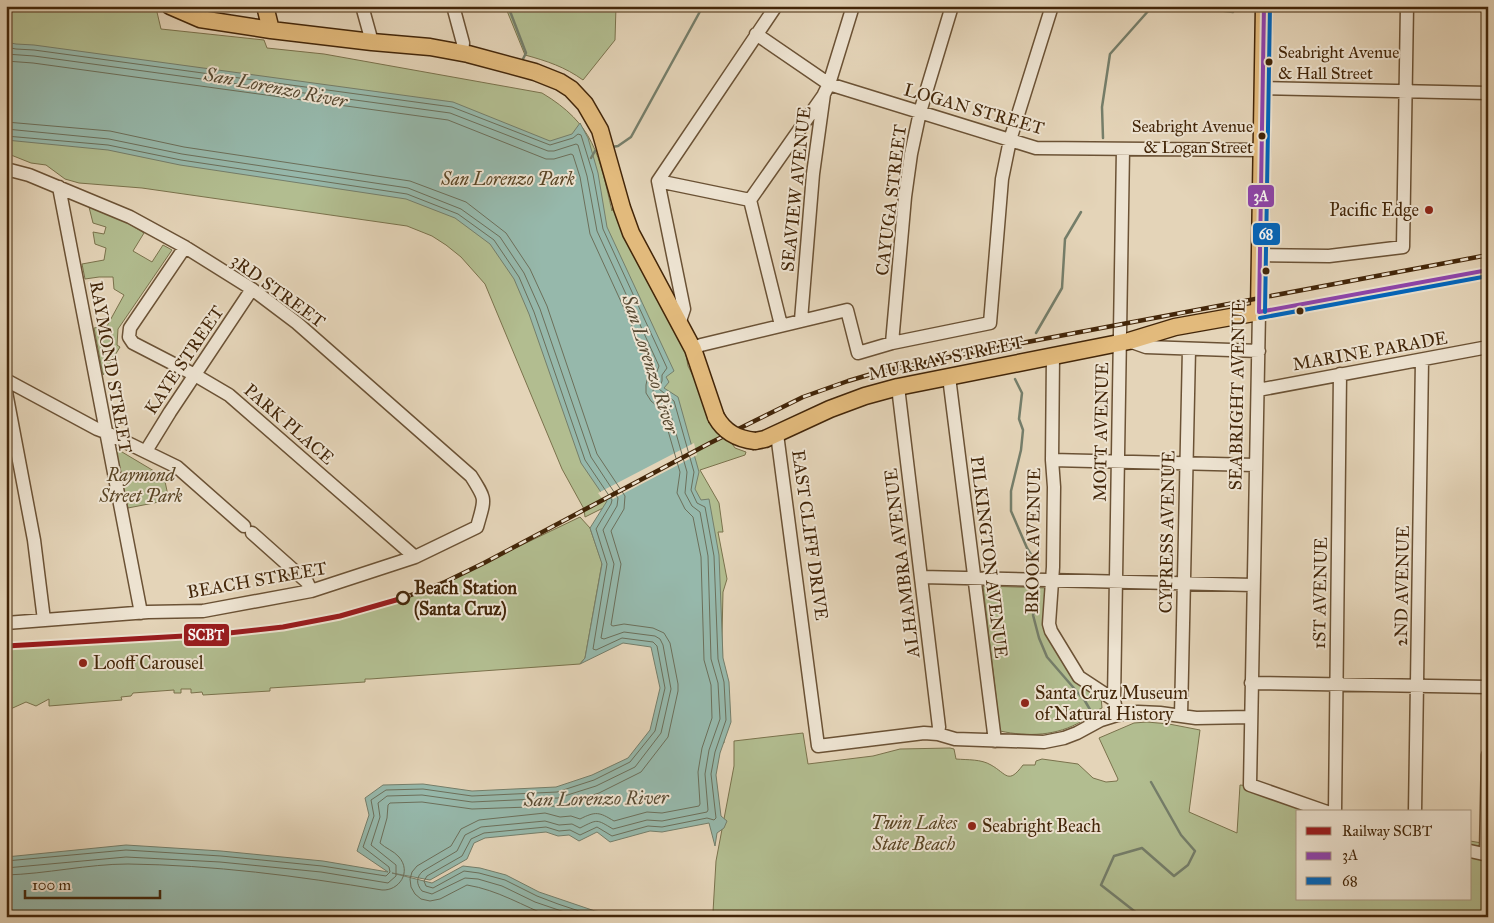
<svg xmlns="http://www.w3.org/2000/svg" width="1494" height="923" font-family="'IM FELL Great Primer',serif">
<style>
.green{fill:#b2bd90;stroke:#7a724c}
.water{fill:#96b8ab;stroke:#757e6a}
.pier{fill:#e4d4b8}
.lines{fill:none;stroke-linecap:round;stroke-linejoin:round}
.shore{stroke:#6c6f5a;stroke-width:1}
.stream{stroke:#757e6a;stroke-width:2.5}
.minor-casing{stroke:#6b5235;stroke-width:15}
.major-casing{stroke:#432609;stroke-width:19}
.minor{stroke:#ede3d1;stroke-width:12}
.major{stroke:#e2ba7c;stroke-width:16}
.rail-casing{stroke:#432609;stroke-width:4.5}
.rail{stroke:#ede3d1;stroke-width:2.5;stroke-dasharray:8;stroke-linecap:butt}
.major-bridge-casing{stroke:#432609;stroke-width:19;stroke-linecap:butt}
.major-bridge{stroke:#e2ba7c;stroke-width:16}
.bus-1-casing{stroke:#ede3d1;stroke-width:8}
.bus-2-casing{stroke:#ede3d1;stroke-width:8}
.bus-1{stroke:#8e44ad;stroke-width:4}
.bus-2{stroke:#0065bd;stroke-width:4}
.rail-1-casing{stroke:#ede3d1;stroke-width:9}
.rail-1{stroke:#991b1e;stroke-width:5}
.bus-dot{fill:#432609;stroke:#ede3d1;stroke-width:2}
.poi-dot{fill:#8f2418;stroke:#ede3d1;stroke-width:2}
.stop-dot{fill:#ede3d1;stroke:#432609;stroke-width:2.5}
.labels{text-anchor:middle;stroke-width:4;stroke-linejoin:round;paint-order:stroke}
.bus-label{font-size:17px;fill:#432609;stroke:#ede3d1;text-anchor:start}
.street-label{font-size:18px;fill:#432609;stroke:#ede3d1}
.park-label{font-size:18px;font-style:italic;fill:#594424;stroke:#ede3d1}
.poi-label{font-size:18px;fill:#432609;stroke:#ede3d1;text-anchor:start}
.stop-label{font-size:18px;font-weight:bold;fill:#432609;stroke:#ede3d1;text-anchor:start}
.water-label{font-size:19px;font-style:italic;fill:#584a32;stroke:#ede3d1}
.line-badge{stroke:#ede3d1;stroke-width:2}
.badge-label{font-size:14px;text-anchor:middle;font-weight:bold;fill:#fff}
</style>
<rect width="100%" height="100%" fill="#e4d4b8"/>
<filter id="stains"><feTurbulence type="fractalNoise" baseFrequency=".004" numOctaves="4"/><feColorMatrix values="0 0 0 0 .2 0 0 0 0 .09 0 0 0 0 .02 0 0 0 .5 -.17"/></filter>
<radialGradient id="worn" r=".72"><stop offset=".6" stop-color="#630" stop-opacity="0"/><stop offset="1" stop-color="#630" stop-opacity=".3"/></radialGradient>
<path class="green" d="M 6,6 L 152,6 L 156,8 L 161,29 L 264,40 L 267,48 L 324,54 L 542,93 C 594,124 599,155 612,211 L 614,204 L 684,344 L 688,366 L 714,417 L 735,448 L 746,452 L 745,455 L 700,470 L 719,503 L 723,532 L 718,532 L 727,579 L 723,592 L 722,635 L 724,743 L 715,742 L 650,500 L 601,509 L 585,517 L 584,509 L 562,469 L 485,284 L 461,257 L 446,245 L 432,236 L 407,226 L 142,188 L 79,183 L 65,179 L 46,165 L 31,163 L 6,153 Z
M 505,6 L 616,6 L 615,40 L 583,80 C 565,67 547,61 525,55 Z
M 89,207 L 126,222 L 144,233 L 133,251 L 152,262 L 163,245 L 172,250 L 118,329 L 117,345 L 120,347 L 103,375 L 94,328 L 107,326 L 124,295 L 114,289 L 113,277 L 99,277 L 85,279 L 82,264 L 104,260 L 106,248 L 95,244 L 93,232 L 104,234 L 106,227 L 93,223 Z
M 117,449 L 164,477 L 169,500 L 128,508 L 115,451 Z
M 580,517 L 590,528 L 602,563 L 585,658 L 580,664 L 370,679 L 365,679 L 365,682 L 270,688 L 270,691 L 203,695 L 202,692 L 191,693 L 191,689 L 181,689 L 181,693 L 174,693 L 174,690 L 133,693 L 131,696 L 121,697 L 122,700 L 49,706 L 49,699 L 36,706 L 26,702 L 6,711 L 6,649 L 264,632 L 347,617 L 424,592 Z
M 983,586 L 1048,588 L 1047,631 L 1101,697 L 1102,708 C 1094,711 1089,716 1082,721 C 1057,736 1028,737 1000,731 Z
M 1147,722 L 1169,724 L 1200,730 L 1189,812 L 1237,833 L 1240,785 L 1250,786 L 1327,812 L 1298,812 L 1298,899 L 1470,899 L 1470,841 L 1488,844 L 1488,917 L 719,917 L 713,912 L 716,861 L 734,766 L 734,741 L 803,733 L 808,764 L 873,756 L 900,749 L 950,748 L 954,749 L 956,759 C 968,760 981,759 991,765 C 1007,774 1008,785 1023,765 L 1035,765 L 1036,761 L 1042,759 L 1078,764 L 1093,778 L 1106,782 L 1117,781 L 1118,779 L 1099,738 L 1134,723 Z"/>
<path class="water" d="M 6,42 L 16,44 L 34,45 L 453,102 L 550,141 L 572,134 L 580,123 L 588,138 L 598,173 L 607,227 L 674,371 L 666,377 L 669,382 L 664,388 L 678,397 L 699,472 L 695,489 L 701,500 L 709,499 L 719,555 L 723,658 L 729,682 L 731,722 L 720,753 L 716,775 L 721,816 L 727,821 L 724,828 L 717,833 L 715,846 L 709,823 L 662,832 L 650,831 L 610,842 L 597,832 L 579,841 L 569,835 L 558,836 L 546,832 L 485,838 L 474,843 L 467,859 L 430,880 L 392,873 L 432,883 L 463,866 L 480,868 L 506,875 L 539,892 L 595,911 L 638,917 L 6,917 L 6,857 L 126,845 L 221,851 L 323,861 L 388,872 L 357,851 L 369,815 L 365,798 L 383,785 L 423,784 L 472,791 L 556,787 L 592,775 L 628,758 L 650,730 L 660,688 L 651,647 L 623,643 L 580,664 L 585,658 L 602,564 L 590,528 L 607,501 L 581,463 L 529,314 L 514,279 L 490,244 L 455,218 L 406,199 L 180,165 L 108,150 L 6,140 Z"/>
<path class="pier" d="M 694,443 L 697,455 L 613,499 L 611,497 L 604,501 L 598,493 Z"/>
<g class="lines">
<path class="shore" d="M 6,47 L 16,49 L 34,50 L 452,107 L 550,145 L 573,138 L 578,134 L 581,135 L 593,174 L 603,229 L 667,368 L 662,375 L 662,381 L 659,389 L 674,401 L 694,472 L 691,490 L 697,503 L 705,507 L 714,556 L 718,659 L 724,682 L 726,720 L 715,752 L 711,774 L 716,818 L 714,820 L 707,818 L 662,827 L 648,826 L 612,836 L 597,827 L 580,835 L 570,830 L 559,831 L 546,827 L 484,833 L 471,839 L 462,856 L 427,876 L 424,881 L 426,886 L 433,888 L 464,871 L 479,873 L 505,880 L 537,896 L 558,904 L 594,916 L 609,917
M 6,54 L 34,56 L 450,113 L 548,151 L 554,151 L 576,144 L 578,145 L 587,176 L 597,231 L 659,366 L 656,374 L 653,391 L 657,397 L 668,405 L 687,472 L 685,493 L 692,506 L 700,512 L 708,556 L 711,659 L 718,683 L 720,719 L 709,750 L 705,774 L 708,810 L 707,812 L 662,821 L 647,820 L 613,829 C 596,819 598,819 580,828 L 572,824 L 559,825 L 545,821 L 481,827 L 465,835 L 457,851 L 423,871 C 416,877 416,884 422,891 L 432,894 L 465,878 L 478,879 L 502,886 L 535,902 L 579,917
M 6,61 L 33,63 L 448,120 L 546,159 L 554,159 L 571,154 L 573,155 L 580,177 L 590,234 L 650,365 L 646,385 L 646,393 L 651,401 L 662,410 L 680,472 L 677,493 L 685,509 L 693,517 L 701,557 L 704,660 L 711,685 L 712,718 L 702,748 L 698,772 L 700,804 L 699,806 L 662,813 L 647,812 L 614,821 C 599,812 596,811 580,819 L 571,816 L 560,817 L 545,813 L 479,820 L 461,829 L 451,846 L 417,866 L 412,872 L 410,879 L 411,887 L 415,894 L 421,899 L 430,901 L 440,899 L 467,885 C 498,890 523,906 551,917
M 6,122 L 110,131 L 184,147 L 410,181 L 466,202 L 506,233 L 530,269 L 547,306 L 597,454 L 625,496 L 624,509 L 611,531 L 621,564 L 611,625 L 613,626 L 624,624 L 653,628 L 664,633 L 670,643 L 678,684 L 678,691 L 668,737 L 641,772 L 599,793 L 558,806 L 472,809 L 422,802 L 390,803 L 388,805 L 387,818 L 380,843 C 385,848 394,851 399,857 C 412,872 399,891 382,890 C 298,876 213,865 128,864 C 88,864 46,874 6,875
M 6,129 L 109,139 L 182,154 L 408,188 L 461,209 L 500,237 L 524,273 L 540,309 L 591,457 L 618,498 L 617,506 L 603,530 L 614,564 L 601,638 L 604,639 L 624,632 L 655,636 L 660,639 L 663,645 L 671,689 L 661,733 L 635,767 L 596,786 L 558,798 L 472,802 L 422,795 L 387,796 L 378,803 L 380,817 L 371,845 L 396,865 L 396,876 L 388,883 L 321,872 L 220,862 L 126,857 L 6,868
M 6,136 L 108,145 L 181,160 L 407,194 L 458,214 L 494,240 L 519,277 L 534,312 L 585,460 L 612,500 L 611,504 L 596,529 L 607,564 L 593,649 L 596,650 L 622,638 L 653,642 L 657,646 L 665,688 L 655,731 L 630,762 L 594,780 L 557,792 L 472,796 L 423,789 L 386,790 L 371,800 L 374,816 L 363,847 L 389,867 L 390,872 L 386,876 L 322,866 L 221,856 L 126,850 L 6,861"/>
<path class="stream" d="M 508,6 L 526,53 L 523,59
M 1103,138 L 1102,107 L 1110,54 L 1150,9 L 1180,10 L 1193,7 L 1233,12
M 612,147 L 618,146 L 631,137 L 703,6
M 591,158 L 595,151 L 599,150
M 1036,333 L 1062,288 L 1065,239 L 1081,212
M 1015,379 L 1022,393 L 1019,419 L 1023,430 L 1021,450 L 1011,491 L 1011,511 L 1027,548 L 1037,564 L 1037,575
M 1037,583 L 1037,598 L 1033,615 L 1039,638 L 1047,657 L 1085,701 L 1092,713
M 1139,917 L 1138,914 L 1101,885 L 1114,856 L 1142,848 L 1174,876 L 1188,865 L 1195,851 L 1181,835 L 1151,782"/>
<g class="minor-casing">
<path id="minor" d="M 362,6 L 372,42
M 453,6 L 463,43 L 462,53
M 756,34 L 829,84 L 1036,148 L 1261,150
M 1262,88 L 1488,93
M 6,169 L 29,175 L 130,217 L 185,247 L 252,289 L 297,323 L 471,476 C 487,501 485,498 477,527 L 415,557 L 311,591 L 203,611 L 148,612 L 6,623
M 658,181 L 750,200
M 59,187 L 141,613
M 185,247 L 130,328 L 129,337 L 133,343 L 195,375 L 229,395 L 415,557
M 1260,255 L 1329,256 L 1403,247 L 1407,6
M 1259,312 L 1250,785 L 1327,812
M 801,320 L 813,174 L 824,94 L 829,84 L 853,6
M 679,324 L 684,309 L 658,181 L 776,6
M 781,325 L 750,200 L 823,96
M 1129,341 L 1146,347 L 1259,351
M 892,343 L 905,197 L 911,154 L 920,112 L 952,6
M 693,349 L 701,345 L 847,310 L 858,353 L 892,343 L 990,323 L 1002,179 L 1010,140 L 1052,6
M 1053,355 L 1052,460 L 1054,487 L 1053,567 L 1049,624 L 1051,631 L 1079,677 L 1114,700
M 949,377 L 995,741
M 6,380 L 97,429 L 105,432 L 177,467 L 244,526
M 898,387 L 939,727 L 938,734
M 1258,390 L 1488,347
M 6,392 L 34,540 L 44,620
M 777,434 L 818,746 L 924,733 L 938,734 L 955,739 L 1044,742 L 1064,738 L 1077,733 L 1101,720 L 1117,715 L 1138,712 L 1160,713 L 1196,718 L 1251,717
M 146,451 L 170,412 L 252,289
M 1052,460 L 1255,465
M 252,533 L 307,582 L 311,591
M 922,577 L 1253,585
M 1251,683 L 1488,687
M 1117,715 L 1114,700 L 1123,149
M 1181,716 L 1189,349
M 1335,812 L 1340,374
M 1415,812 L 1422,360
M 1470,851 L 1488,855
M 1486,855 L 1488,755"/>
</g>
<g class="major-casing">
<path id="major" d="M 170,6 L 200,19 L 271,30 L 372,42 L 430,47 L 468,54 L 535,72 L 560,82 L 571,89 L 585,104 L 600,130 L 622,208 L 631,233 L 693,349 L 716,417
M 265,6 L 271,30
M 755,441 L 765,439 L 830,409 L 865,396 L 898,387 L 1129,341 L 1175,327 L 1259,312 L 1264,6"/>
</g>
<use href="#minor" class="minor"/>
<use href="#major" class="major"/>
<g class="rail-casing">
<path id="rail" d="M 403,598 L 445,582 L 484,563 L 710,443 L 803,397 L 848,381 L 875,373 L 969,353 L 1488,255"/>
</g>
<use href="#rail" class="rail"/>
<g class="major-bridge-casing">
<path id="major-bridge" d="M 716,417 C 725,433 738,439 755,441"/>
</g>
<use href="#major-bridge" class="major-bridge"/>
<g class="bus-1-casing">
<path id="bus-1" d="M 1259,312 L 1264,6
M 1259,312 L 1488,270"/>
</g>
<g class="bus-2-casing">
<path id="bus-2" d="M 1265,312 L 1270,6
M 1260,318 L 1488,276"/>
</g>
<use href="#bus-1" class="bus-1"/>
<use href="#bus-2" class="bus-2"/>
<g class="rail-1-casing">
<path id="rail-1" d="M 6,646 L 220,634 L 283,627 L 340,616 L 403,598"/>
</g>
<use href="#rail-1" class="rail-1"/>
</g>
<g class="bus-dot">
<circle cx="1269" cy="62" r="4.5"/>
<circle cx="1262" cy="136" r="4.5"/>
<circle cx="1266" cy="271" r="4.5"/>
<circle cx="1300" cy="311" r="4.5"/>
</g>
<g class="poi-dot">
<circle cx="1429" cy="210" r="5"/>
<circle cx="83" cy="663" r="5"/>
<circle cx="1025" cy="703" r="5"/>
<circle cx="972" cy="826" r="5"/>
</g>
<circle class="stop-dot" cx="403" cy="598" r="6"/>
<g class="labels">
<g class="bus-label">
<text x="1278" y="58">Seabright Avenue<tspan x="1278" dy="21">&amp; Hall Street</tspan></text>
<text x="1253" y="132" text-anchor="end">Seabright Avenue<tspan x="1253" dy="21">&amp; Logan Street</tspan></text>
</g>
<g class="street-label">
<text transform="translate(974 109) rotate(16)" y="6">LOGAN STREET</text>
<text transform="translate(796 189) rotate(-84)" y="6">SEAVIEW AVENUE</text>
<text transform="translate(891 200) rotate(-83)" y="6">CAYUGA STREET</text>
<text transform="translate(278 291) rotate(36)" y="6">3RD STREET</text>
<text transform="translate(1370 351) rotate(-10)" y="6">MARINE PARADE</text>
<text transform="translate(946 358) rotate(-12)" y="6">MURRAY STREET</text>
<text transform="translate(184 360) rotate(-56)" y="6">KAYE STREET</text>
<text transform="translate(111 367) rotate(80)" y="6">RAYMOND STREET</text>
<text transform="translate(1237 395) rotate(-89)" y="6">SEABRIGHT AVENUE</text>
<text transform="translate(289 424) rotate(41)" y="6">PARK PLACE</text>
<text transform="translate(1101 432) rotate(-89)" y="6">MOTT AVENUE</text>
<text transform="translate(1167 532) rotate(-89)" y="6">CYPRESS AVENUE</text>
<text transform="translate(810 535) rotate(82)" y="6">EAST CLIFF DRIVE</text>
<text transform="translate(1033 541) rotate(-89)" y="6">BROOK AVENUE</text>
<text transform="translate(989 557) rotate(83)" y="6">PILKINGTON AVENUE</text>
<text transform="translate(902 563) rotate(-97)" y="6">ALHAMBRA AVENUE</text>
<text transform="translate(257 580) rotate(-10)" y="6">BEACH STREET</text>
<text transform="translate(1402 586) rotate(-89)" y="6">2ND AVENUE</text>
<text transform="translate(1320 593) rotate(-89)" y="6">1ST AVENUE</text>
</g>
<g class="park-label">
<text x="508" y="185">San Lorenzo Park</text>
<text x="141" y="481">Raymond<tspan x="141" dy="21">Street Park</tspan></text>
<text x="914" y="829">Twin Lakes<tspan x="914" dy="21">State Beach</tspan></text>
</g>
<g class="poi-label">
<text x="1419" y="216" text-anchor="end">Pacific Edge</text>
<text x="93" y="669">Looff Carousel</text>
<text x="1035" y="699">Santa Cruz Museum<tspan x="1035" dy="21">of Natural History</tspan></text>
<text x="982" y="832">Seabright Beach</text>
</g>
<g class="stop-label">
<text x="414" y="594">Beach Station<tspan x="414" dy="21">(Santa Cruz)</tspan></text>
</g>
<g class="water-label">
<text transform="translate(276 87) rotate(11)" y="7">San Lorenzo River</text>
<text transform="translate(651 364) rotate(72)" y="7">San Lorenzo River</text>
<text transform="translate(596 798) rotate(-1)" y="7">San Lorenzo River</text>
</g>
</g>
<g class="line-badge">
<rect x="1247" y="184" width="28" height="24" rx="5" fill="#8e44ad"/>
<rect x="1252" y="222" width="29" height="24" rx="5" fill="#0065bd"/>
<rect x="183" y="623" width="47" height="24" rx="5" fill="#991b1e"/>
</g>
<g class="badge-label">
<text x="1261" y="201">3A</text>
<text x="1266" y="239">68</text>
<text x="206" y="640">SCBT</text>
</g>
<rect width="1494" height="923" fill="none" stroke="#e4d4b8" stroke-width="25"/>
<rect x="8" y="8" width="1479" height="908" fill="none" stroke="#432609" stroke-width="2.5"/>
<rect x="12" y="12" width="1469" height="898" fill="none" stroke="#432609"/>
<rect x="1296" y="810" width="175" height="90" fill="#ede3d1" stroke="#a99781"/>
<rect x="1306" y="827" width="25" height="8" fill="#991b1e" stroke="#a99781"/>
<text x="1342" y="836" font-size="15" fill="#432609">Railway SCBT</text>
<rect x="1306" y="852" width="25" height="8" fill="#8e44ad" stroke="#a99781"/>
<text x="1342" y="860" font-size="15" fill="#432609">3A</text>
<rect x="1306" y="877" width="25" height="8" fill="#0065bd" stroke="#a99781"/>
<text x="1342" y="886" font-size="15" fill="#432609">68</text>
<path d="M25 890v8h135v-8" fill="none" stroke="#432609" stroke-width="2.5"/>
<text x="32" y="890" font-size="15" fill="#432609" stroke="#ede3d1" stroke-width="4" paint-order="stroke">100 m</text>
<rect width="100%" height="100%" filter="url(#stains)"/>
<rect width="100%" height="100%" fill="url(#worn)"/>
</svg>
